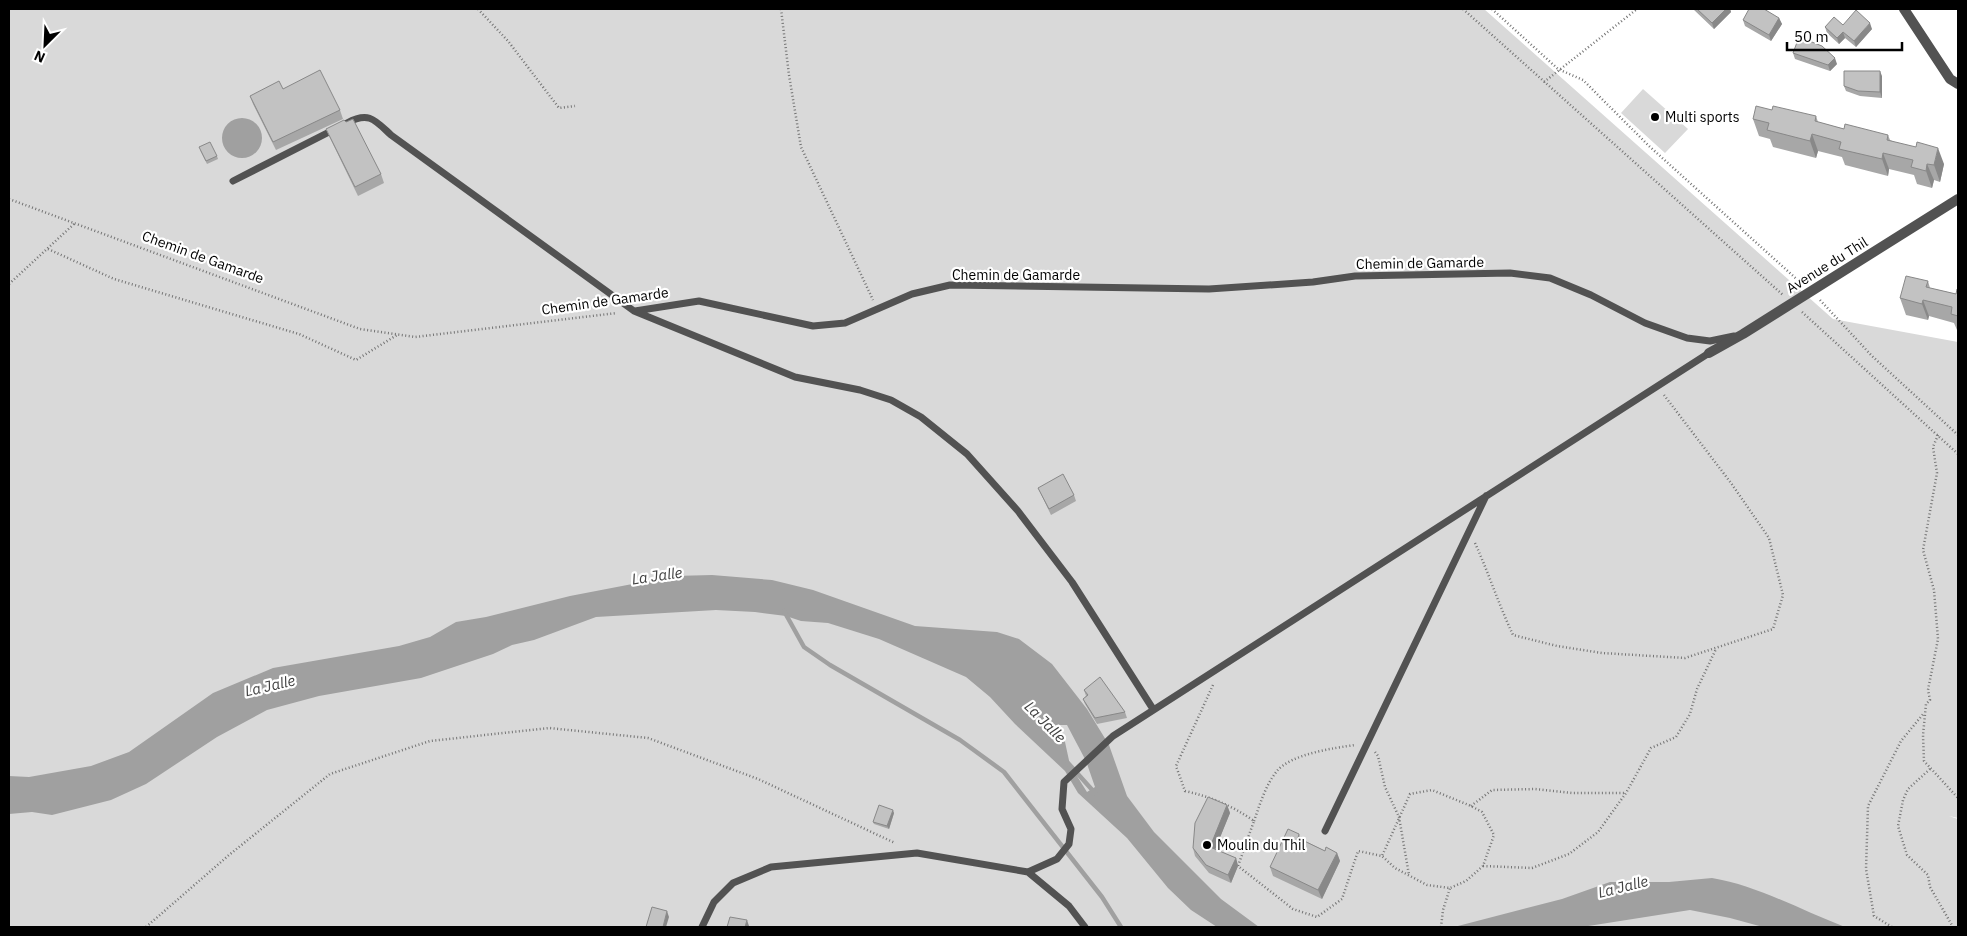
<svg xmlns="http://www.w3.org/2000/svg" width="1967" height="936" font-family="'IBM Plex Sans',sans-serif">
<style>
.green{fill:#d9d9d9}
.water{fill:#a0a0a0;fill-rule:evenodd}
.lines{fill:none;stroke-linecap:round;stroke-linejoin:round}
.stream{stroke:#a0a0a0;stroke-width:4.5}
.path{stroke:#747474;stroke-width:2.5;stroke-dasharray:1 2.5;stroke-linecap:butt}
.lane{stroke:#525252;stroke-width:7}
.street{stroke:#525252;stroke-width:10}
.wall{fill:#a7a7a7}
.shaded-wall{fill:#888}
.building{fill:#c2c2c2;stroke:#888}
.poi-dot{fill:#000;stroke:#fff;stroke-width:2}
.labels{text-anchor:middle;stroke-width:4.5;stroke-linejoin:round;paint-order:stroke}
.poi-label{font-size:14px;fill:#000;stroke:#fff;text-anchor:start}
.street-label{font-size:14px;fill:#000;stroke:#fff}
.water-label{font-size:15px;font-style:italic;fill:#414141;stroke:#fff}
</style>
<rect width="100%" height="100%" fill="#fff"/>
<path class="green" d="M 9,9 L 1484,9 L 1833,319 L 1958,342 L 1958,818 L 1949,816 L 1958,819 L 1958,927 L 9,927 Z
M 1643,89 L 1688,129 L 1665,153 L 1621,113 Z"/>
<path class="water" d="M222 138a20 20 0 1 1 40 0a20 20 0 1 1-40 0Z
M 712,575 L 772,580 L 813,590 L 915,626 L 997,632 L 1019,639 L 1052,664 L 1087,709 L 1109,745 L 1127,796 L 1154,832 L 1221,899 L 1259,927 L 1217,927 L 1191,910 L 1168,888 L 1127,838 L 1078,793 L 1065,771 L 1015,724 L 990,697 L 966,677 L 879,639 L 828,623 L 801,621 L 786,616 L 755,612 L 716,610 L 596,617 L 534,640 L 512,645 L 493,654 L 421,678 L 319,696 L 267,710 L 217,737 L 146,784 L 111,800 L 52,815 L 32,812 L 9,814 L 9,776 L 29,777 L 91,766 L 129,752 L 213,693 L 273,668 L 399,646 L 430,637 L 456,622 L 486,617 L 570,596 L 674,576 ZM 1056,725 L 1067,725 L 1086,761 L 1095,787 L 1087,792 L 1070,765 L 1065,742 L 1054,730 Z
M 1712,878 C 1759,886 1800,910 1845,927 L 1763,927 L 1730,918 L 1690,910 L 1582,927 L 1454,927 L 1562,899 L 1610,882 L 1669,882 Z"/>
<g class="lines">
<path class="stream" d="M 784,611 L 804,647 L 830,665 L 960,740 L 1004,772 L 1102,897 L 1121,927
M 1068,763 L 1095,793"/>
<path class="path" d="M 478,9 L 508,41 L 559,108 L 575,106
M 781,9 L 789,75 L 801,147 L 873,300
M 1463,9 L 1783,295
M 1492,9 L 1558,69 L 1583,80 L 1649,146 L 1801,283
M 1544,82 L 1637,9
M 9,199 L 360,329 L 415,337 L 617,313
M 48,249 L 114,279 L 299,334 L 356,360 L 397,335
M 9,284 L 75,223
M 1820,300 L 1872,356 L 1958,435
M 1802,312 L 1958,454
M 1938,435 L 1933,447 L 1937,473 L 1923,550 L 1934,590 L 1938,639 L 1928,690 L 1930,700 L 1926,704 L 1923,735 L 1924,761 L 1958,798
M 1475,543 C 1489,574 1499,605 1513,635 L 1557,646 L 1602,653 L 1685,658 L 1773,629 L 1783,595 L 1769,538 L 1731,483 L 1664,395
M 1213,685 L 1176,766 L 1185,791 C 1211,797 1231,805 1254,821 L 1238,866 L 1293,909 L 1317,917 L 1342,899 L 1358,851 L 1382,856 L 1395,868 L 1427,885 L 1450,888 L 1466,881 L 1483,866 L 1494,835 L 1482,812 L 1471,806 L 1432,790 L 1410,794 L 1382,856
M 1375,752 L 1378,756 L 1385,787 L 1399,817 L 1409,875
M 1930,769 L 1908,789 L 1903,800 L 1898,826 L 1907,855 L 1928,875 L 1930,887 L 1953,927
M 1471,806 L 1492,790 L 1535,789 L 1572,793 L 1626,793
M 1254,821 C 1260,804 1266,784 1277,771 C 1291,754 1334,748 1355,745
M 1483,866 L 1532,868 L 1569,854 L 1598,832 L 1626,793 L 1651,748 L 1676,737 L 1690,714 L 1697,689 L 1716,649
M 146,927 L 229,855 L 330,774 L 430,741 L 549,728 L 648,738 L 758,779 L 895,843
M 1441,927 L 1443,910 L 1450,888
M 1892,927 L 1874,916 L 1866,869 L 1868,806 L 1901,741 L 1924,713"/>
<path class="lane" d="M 347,123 C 369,111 375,120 391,135 L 634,311 L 795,377 L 860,390 L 891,400 L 921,417 L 967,454 L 1018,511 L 1072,582 L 1153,709
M 233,181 L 335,129
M 635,311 L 699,301 L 813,326 L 845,323 L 912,294 L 950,285 L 1209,289 L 1313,282 L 1355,276 L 1510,273 L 1550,278 L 1591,295 L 1645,323 L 1687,338 L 1710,341 L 1734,336
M 1325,831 L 1486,496
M 1028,872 L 1069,906 L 1085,927
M 702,927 L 714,902 L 733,883 L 771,867 L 917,853 L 1028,872 L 1057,859 L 1069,844 L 1071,829 L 1062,809 L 1064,782 L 1113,736 L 1709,353"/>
<path class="street" d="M 1904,9 L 1950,79 L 1958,84
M 1709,353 L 1743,334 L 1958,199"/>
</g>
<path class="wall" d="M 1693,9 L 1730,9 L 1731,12 L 1714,29 Z
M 1779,18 L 1782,24 L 1771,41 L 1745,26 L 1743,20 Z
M 1843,25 L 1872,29 L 1856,47 L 1845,38 L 1839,44 L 1827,33 L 1825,27 Z
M 1793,53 L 1837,64 L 1830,71 L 1795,59 Z
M 1882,76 L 1882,98 L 1860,96 L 1846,91 L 1844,86 Z
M 283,89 L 340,110 L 343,119 L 276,150 L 253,104 L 250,96 Z
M 1772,110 L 1816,116 L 1818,122 L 1844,129 L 1888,135 L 1890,140 L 1944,164 L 1940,182 L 1934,180 L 1932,188 L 1917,184 L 1914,175 L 1889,169 L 1888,176 L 1845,165 L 1842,157 L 1818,151 L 1816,158 L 1773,147 L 1770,139 L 1759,136 L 1753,119 Z
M 346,122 L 381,174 L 384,183 L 358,196 L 330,138 L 326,129 Z
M 200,150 L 217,156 L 218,159 L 207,164 Z
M 1928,281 L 1930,288 L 1956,294 L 1958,289 L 1958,331 L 1957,330 L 1954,323 L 1929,316 L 1928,320 L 1906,315 L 1900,298 Z
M 1038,488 L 1074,495 L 1076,501 L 1051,515 Z
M 1084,690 L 1125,712 L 1127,718 L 1097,724 L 1085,704 L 1083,699 L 1086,696 Z
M 1227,805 L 1230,813 L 1215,849 L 1236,858 L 1238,866 L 1231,883 L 1209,873 L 1195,856 L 1193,848 Z
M 894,813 L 889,829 L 874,824 L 873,822 Z
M 1299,834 L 1301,839 L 1325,851 L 1337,853 L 1340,861 L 1322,899 L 1273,876 L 1270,867 Z"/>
<path class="shaded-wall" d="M 1726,9 L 1730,9 L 1731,12 L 1714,29 L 1712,23 Z
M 1779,18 L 1782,24 L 1771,41 L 1769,35 Z
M 1870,23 L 1872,29 L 1856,47 L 1854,41 Z
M 1843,32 L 1845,38 L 1839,44 L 1837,38 Z
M 1835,58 L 1837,64 L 1830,71 L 1828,65 Z
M 1880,71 L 1882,76 L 1882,98 L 1880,92 Z
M 1812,134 L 1818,151 L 1816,158 L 1810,141 Z
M 1938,148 L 1944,164 L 1940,182 L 1934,165 Z
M 1883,153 L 1889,169 L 1888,176 L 1882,159 Z
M 1927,164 L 1934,180 L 1932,188 L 1926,171 Z
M 1923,300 L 1929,316 L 1928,320 L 1922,304 Z
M 1227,805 L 1230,813 L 1213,855 L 1210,847 Z
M 893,810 L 894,813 L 889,829 L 887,826 Z
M 1337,853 L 1340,861 L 1322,899 L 1318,890 Z
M 1236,858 L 1238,866 L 1231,883 L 1228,875 Z
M 667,911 L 669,917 L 666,927 L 663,927 Z
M 747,920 L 749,926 L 748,927 L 745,927 Z"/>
<path class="building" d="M 1697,9 L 1726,9 L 1712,23 Z
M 1749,9 L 1764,9 L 1779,18 L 1769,35 L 1743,20 Z
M 1856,10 L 1870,23 L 1854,41 L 1843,32 L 1837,38 L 1825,27 L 1834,17 L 1843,25 Z
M 1799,37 L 1822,46 L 1835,58 L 1828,65 L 1793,53 Z
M 320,70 L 340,110 L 273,142 L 250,96 L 279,81 L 283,89 Z
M 1844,71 L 1880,71 L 1880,92 L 1858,91 L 1844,86 Z
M 1756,106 L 1772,110 L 1773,106 L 1816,116 L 1815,121 L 1844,129 L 1845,124 L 1888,135 L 1887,140 L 1916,147 L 1917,142 L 1938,148 L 1934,165 L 1927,164 L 1926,171 L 1911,167 L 1913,160 L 1883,153 L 1882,159 L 1839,149 L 1841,142 L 1812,134 L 1810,141 L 1767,130 L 1769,123 L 1753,119 Z
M 353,119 L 381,174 L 355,187 L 326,129 L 344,120 L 346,122 Z
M 210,142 L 217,156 L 206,161 L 199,147 Z
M 1906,276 L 1928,281 L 1926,287 L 1956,294 L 1957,289 L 1958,289 L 1958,316 L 1951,314 L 1952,307 L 1923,300 L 1922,304 L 1900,298 Z
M 1063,474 L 1074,495 L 1049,509 L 1038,488 Z
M 1100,677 L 1125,712 L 1095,718 L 1083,699 L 1088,695 L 1084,690 Z
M 1208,797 L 1227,805 L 1210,847 L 1236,858 L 1228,875 L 1206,865 L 1193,848 L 1195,823 Z
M 879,805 L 893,810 L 887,826 L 873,822 Z
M 1288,829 L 1299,834 L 1298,838 L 1325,851 L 1326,847 L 1337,853 L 1318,890 L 1270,867 Z
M 652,907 L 667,911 L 663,927 L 646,927 Z
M 730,917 L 747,920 L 745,927 L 727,927 Z"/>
<g class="poi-dot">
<circle cx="1655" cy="117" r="5"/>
<circle cx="1207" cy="845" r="5"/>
</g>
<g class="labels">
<g class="poi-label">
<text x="1665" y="122">Multi sports</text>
<text x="1217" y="850">Moulin du Thil</text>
</g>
<g class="street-label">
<text transform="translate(203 257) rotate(20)" y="5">Chemin de Gamarde</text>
<text transform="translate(1420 263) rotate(-1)" y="5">Chemin de Gamarde</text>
<text transform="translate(1827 265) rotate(-32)" y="5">Avenue du Thil</text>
<text x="1016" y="280">Chemin de Gamarde</text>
<text transform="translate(605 301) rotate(-8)" y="5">Chemin de Gamarde</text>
</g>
<g class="water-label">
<text transform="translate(657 576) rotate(-8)" y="5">La Jalle</text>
<text transform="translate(270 686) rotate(-13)" y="5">La Jalle</text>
<text transform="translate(1045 722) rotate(45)" y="5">La Jalle</text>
<text transform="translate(1623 887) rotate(-14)" y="5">La Jalle</text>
</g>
</g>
<rect width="1967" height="936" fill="none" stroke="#000000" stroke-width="20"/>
<g transform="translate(45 45) rotate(204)" stroke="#ffffff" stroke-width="4" paint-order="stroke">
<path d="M0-4L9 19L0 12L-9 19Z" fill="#000000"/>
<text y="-8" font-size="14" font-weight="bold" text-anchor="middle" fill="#000000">N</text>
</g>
<path d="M1787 42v8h115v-8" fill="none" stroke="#000000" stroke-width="2.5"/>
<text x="1794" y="42" font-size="15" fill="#000000" stroke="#ffffff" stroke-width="4" paint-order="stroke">50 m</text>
</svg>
